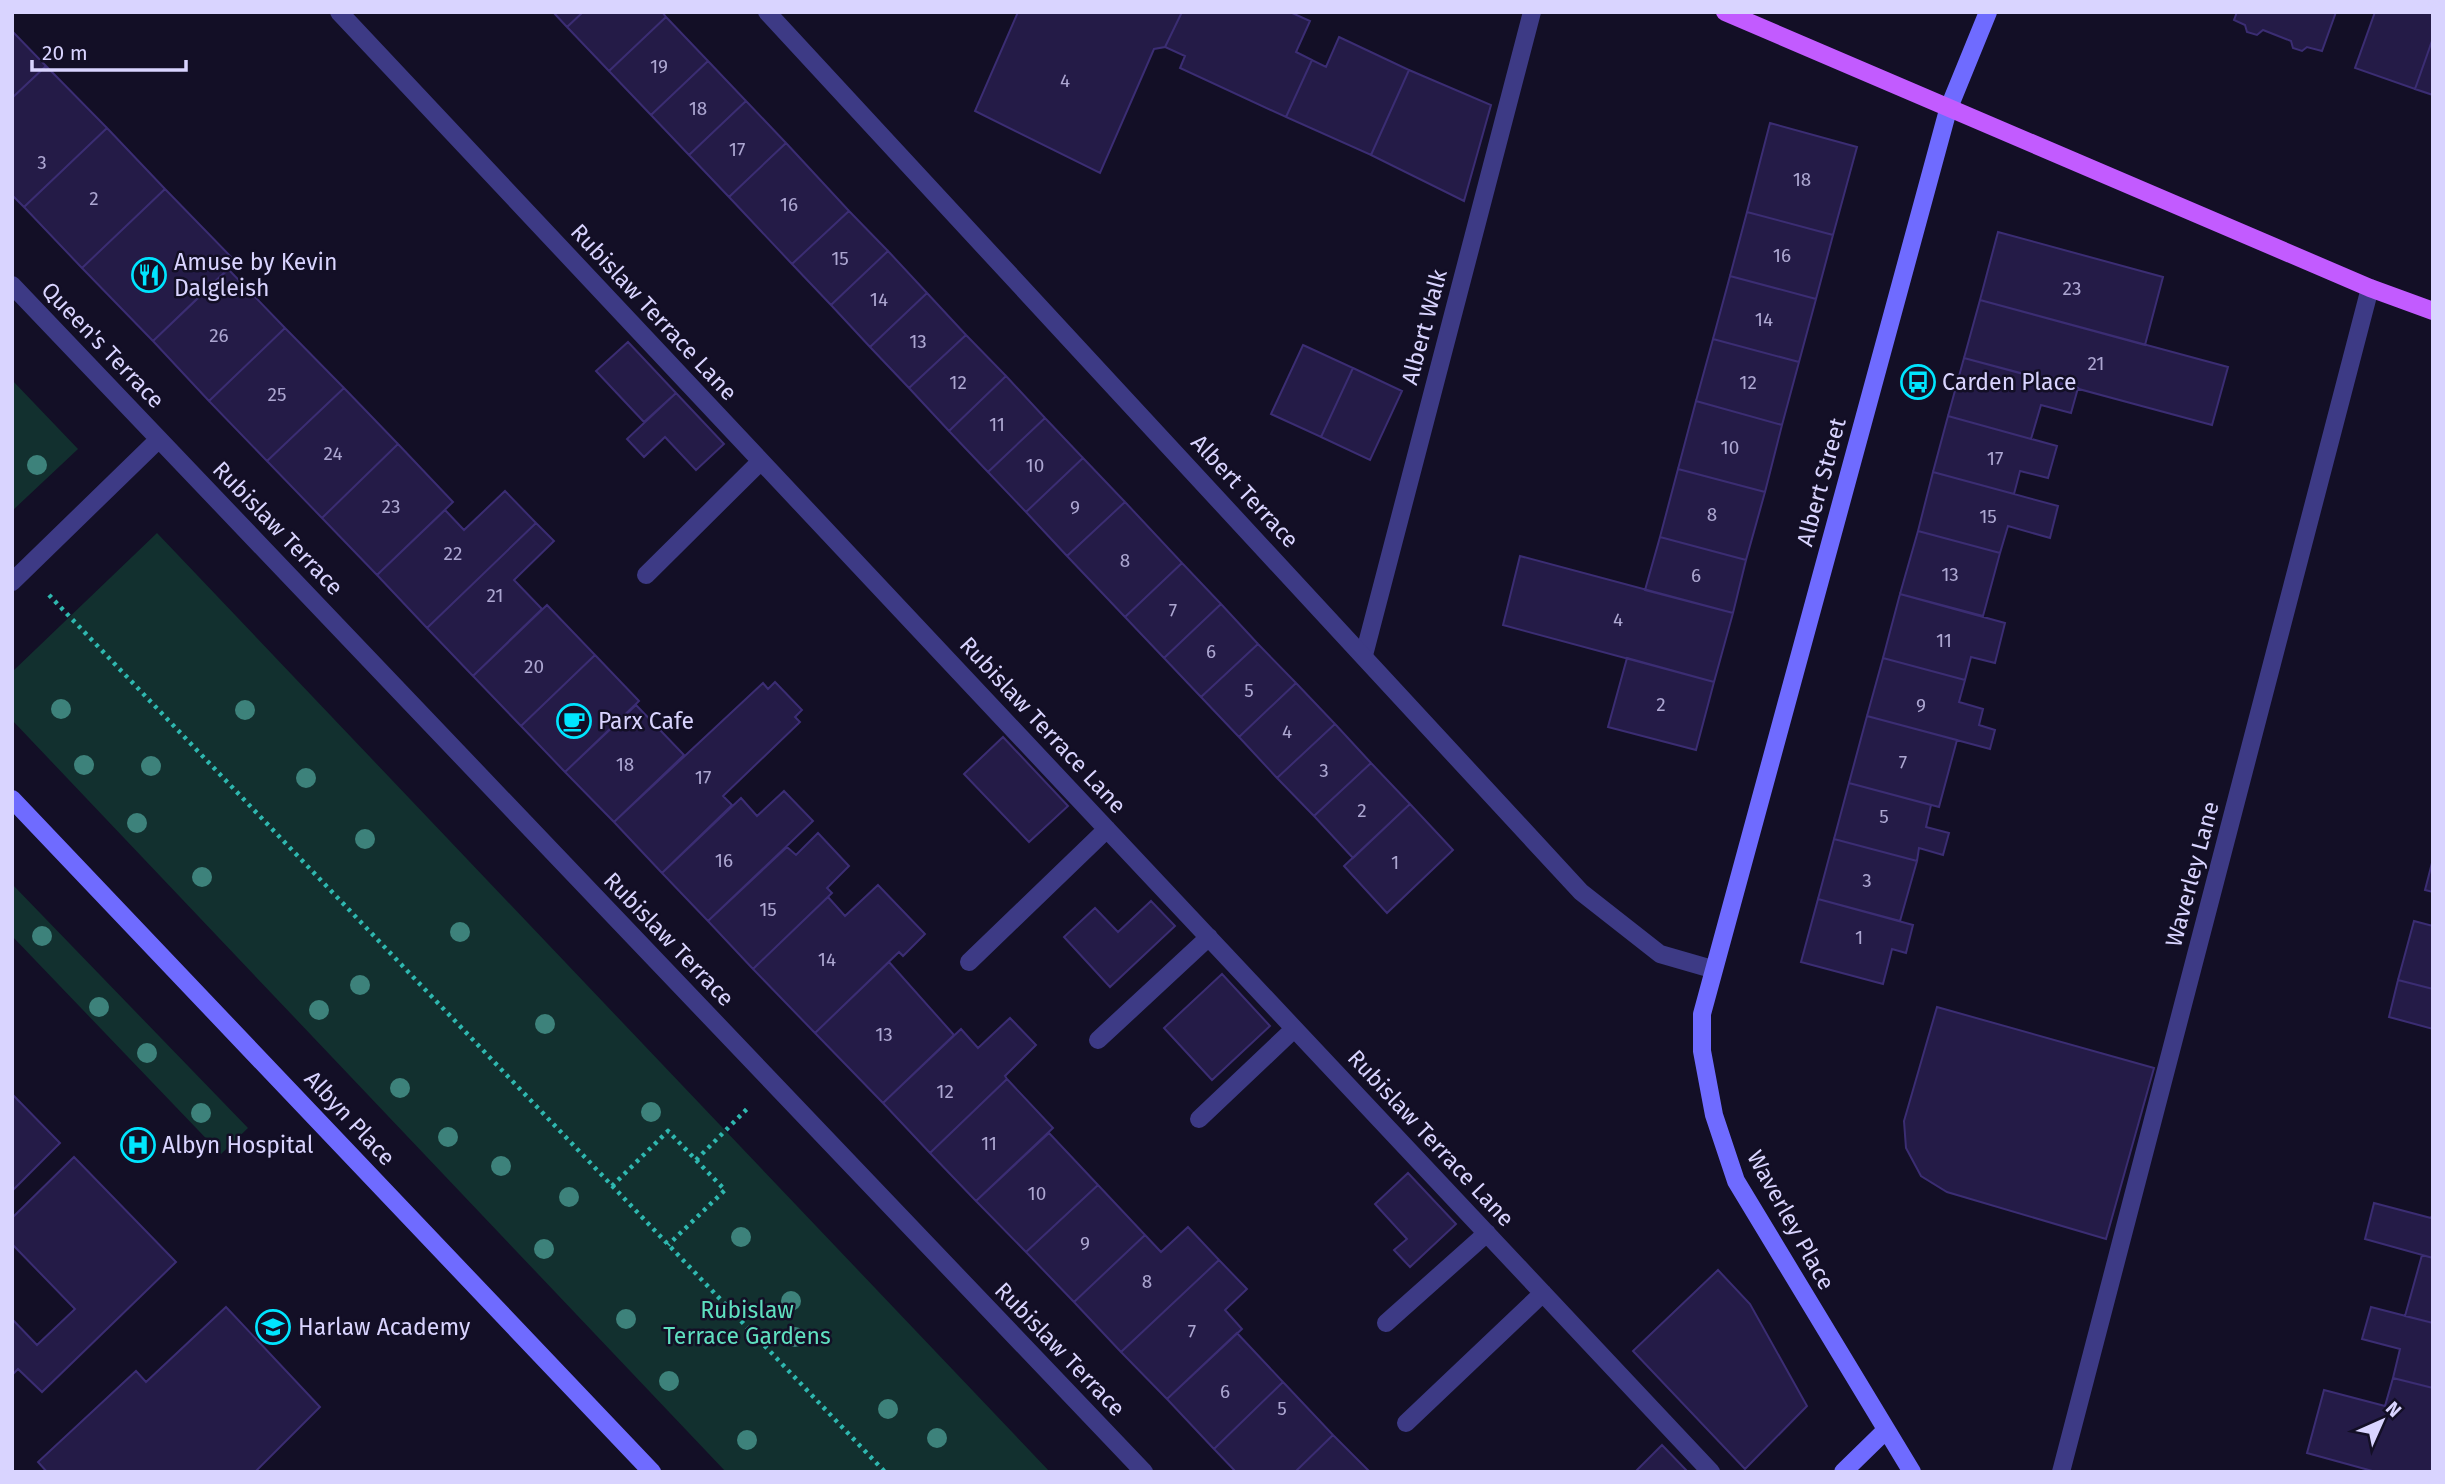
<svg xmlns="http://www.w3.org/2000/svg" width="2445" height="1484" font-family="'Fira Sans',sans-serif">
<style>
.green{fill:#12302f}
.building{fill:#241b47;stroke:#3b2d73;stroke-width:2}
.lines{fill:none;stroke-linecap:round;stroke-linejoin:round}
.path{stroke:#2fb8b0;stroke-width:4.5;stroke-dasharray:3.5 5;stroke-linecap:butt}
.lane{stroke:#3d3a85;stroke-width:18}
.street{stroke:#3d3a85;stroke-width:18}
.secondary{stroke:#6f6bff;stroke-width:18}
.primary{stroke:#c25bff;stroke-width:18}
.tree{fill:#3d827b}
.labels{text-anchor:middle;stroke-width:5;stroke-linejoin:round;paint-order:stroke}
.number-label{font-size:19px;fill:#aca6d1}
.poi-label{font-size:23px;fill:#d9d4ff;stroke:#130f26;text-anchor:start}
.street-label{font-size:23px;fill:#d9d4ff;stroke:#130f26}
.park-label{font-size:23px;fill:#5fe0c0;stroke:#130f26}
</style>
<rect width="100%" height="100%" fill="#130f26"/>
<path class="green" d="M 12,380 L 78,449 L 12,511 Z
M 157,533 L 1050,1472 L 726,1472 L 12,720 L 12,672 Z
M 12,884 L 248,1128 L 221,1154 L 12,936 Z"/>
<path class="building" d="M 553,12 L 583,12 L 567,27 Z
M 583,12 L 662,12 L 666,17 L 609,71 L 567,27 Z
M 1018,12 L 1182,12 L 1165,47 L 1154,49 L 1100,173 L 975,111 Z
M 1182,12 L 1290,12 L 1310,21 L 1296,52 L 1312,60 L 1286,117 L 1180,68 L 1185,56 L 1165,47 Z
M 2237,12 L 2336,12 L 2322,51 L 2307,47 L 2302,51 L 2293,48 L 2291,41 L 2263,30 L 2257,35 L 2247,32 L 2245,25 L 2234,20 Z
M 2375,12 L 2433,12 L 2433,38 L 2415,89 L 2355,68 Z
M 666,17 L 708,61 L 651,115 L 609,71 Z
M 12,31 L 46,66 L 12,98 Z
M 1339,37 L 1409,70 L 1371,155 L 1286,117 L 1312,60 L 1326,67 Z
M 2433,38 L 2433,95 L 2415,89 Z
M 708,61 L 746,101 L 689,155 L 651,115 Z
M 46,66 L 107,128 L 24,207 L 12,195 L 12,98 Z
M 1409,70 L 1491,105 L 1464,201 L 1371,155 Z
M 746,101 L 786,143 L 729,197 L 689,155 Z
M 1770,123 L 1857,147 L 1833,235 L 1747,212 Z
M 107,128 L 165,189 L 82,268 L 24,207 Z
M 786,143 L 849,211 L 792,264 L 729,197 Z
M 165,189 L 236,262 L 153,341 L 82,268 Z
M 849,211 L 888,251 L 831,305 L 792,264 Z
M 1747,212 L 1833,235 L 1816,299 L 1730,276 Z
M 1998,232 L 2163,277 L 2145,345 L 1980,300 Z
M 888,251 L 927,293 L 870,347 L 831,305 Z
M 228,269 L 285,328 L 209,401 L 153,341 Z
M 1730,276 L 1816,299 L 1799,362 L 1713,339 Z
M 927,293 L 966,335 L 909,388 L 870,347 Z
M 1980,300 L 2228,367 L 2212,425 L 1964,358 Z
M 285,328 L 344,388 L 267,461 L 209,401 Z
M 966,335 L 1006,376 L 949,431 L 909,388 Z
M 1713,339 L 1799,362 L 1782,425 L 1696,401 Z
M 628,342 L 676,393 L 644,422 L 596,371 Z
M 1303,345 L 1353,368 L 1321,437 L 1271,414 Z
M 1964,358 L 2078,388 L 2071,413 L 2041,405 L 2031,439 L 1948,416 Z
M 1353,368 L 1402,391 L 1370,460 L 1321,437 Z
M 1006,376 L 1045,418 L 988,472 L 949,431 Z
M 344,388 L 398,444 L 322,518 L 267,461 Z
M 676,393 L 724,444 L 696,470 L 665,437 L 644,457 L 627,439 Z
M 1696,401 L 1782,425 L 1765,492 L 1678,469 Z
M 1948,416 L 2057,446 L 2048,478 L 2020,471 L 2014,494 L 1933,472 Z
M 1045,418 L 1083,458 L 1026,512 L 988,472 Z
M 398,444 L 453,502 L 377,575 L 322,518 Z
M 1083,458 L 1125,502 L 1067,556 L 1026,512 Z
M 1678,469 L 1765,492 L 1746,560 L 1660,537 Z
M 1933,472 L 2058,506 L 2050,538 L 2008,526 L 2000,553 L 1918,531 Z
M 505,491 L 536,523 L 427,628 L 377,575 L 445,510 L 464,530 Z
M 1125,502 L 1182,563 L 1125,617 L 1067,556 Z
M 536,523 L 554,541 L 514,580 L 542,609 L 473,676 L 427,628 Z
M 1918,531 L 2000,553 L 1983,616 L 1900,594 Z
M 1660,537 L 1746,560 L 1733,613 L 1645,590 Z
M 1520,556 L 1733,613 L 1714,682 L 1503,625 Z
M 1182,563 L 1221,604 L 1164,658 L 1125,617 Z
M 1900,594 L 2005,623 L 1995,663 L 1971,657 L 1965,680 L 1883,658 Z
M 1221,604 L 1258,644 L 1201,697 L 1164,658 Z
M 547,605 L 595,655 L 521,726 L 473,676 Z
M 1258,644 L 1296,683 L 1239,737 L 1201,697 Z
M 595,655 L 639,701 L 565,772 L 521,726 Z
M 1627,658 L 1714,682 L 1696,750 L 1608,727 Z
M 1883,658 L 1965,680 L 1959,702 L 1983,709 L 1979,725 L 1995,730 L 1990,749 L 1867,716 Z
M 775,682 L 802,710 L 795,717 L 800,722 L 723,796 L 732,805 L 662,873 L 614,822 L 763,683 L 768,689 Z
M 1296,683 L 1335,724 L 1277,778 L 1239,737 Z
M 636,705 L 684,755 L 614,822 L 565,772 Z
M 1867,716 L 1957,740 L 1939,807 L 1849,783 Z
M 1335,724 L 1371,763 L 1314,816 L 1277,778 Z
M 1003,737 L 1068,806 L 1029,842 L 964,774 Z
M 1371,763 L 1410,804 L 1353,858 L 1314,816 Z
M 1849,783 L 1931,805 L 1926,827 L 1949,833 L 1943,855 L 1919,848 L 1917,861 L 1834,839 Z
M 784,791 L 813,821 L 708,921 L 662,873 L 741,798 L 757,816 Z
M 1410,804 L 1453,850 L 1387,913 L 1344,866 Z
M 818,833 L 849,866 L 827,888 L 832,893 L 753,969 L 708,921 L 787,847 L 796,855 Z
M 1834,839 L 1917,861 L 1900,921 L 1818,899 Z
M 2433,859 L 2433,892 L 2425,890 Z
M 878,885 L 925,934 L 903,956 L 899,952 L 815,1033 L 753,969 L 828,897 L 845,916 Z
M 1818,899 L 1913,925 L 1906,953 L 1892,949 L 1883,984 L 1801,962 Z
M 1151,901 L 1175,926 L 1110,987 L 1064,937 L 1095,908 L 1118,932 Z
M 2414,921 L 2433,926 L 2433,989 L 2398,980 Z
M 889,962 L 954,1035 L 883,1103 L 815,1033 Z
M 1222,974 L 1270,1026 L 1212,1080 L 1164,1028 Z
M 2398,980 L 2433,989 L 2433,1029 L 2389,1017 Z
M 1937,1007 L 2154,1068 L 2106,1239 L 1947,1192 L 1921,1176 L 1906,1148 L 1904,1121 Z
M 1010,1018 L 1036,1045 L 1005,1076 L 1007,1079 L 930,1153 L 883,1103 L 961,1029 L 978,1048 Z
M 1007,1079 L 1053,1128 L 976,1201 L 930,1153 Z
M 12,1094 L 60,1143 L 12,1191 Z
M 1049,1133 L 1098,1185 L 1026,1252 L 976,1201 Z
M 74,1157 L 176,1262 L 42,1392 L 18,1369 L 12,1375 L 12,1319 L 37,1345 L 75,1309 L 12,1244 L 12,1218 Z
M 1408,1173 L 1456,1224 L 1410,1267 L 1394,1250 L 1407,1239 L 1375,1204 Z
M 1098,1185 L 1145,1235 L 1074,1302 L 1026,1252 Z
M 2374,1203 L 2431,1218 L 2433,1213 L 2433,1258 L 2365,1239 Z
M 1188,1227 L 1219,1260 L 1121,1352 L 1074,1302 L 1145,1235 L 1161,1252 Z
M 2422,1255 L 2433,1258 L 2433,1323 L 2405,1316 Z
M 1219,1260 L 1247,1289 L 1225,1310 L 1242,1329 L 1167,1399 L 1121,1352 Z
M 1718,1270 L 1750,1304 L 1807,1406 L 1745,1469 L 1633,1351 Z
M 226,1307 L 320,1407 L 255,1472 L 47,1472 L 38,1462 L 136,1371 L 146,1382 Z
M 2371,1307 L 2433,1323 L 2433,1388 L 2393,1378 L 2400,1349 L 2362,1339 Z
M 1237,1333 L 1283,1382 L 1214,1449 L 1167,1399 Z
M 2393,1378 L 2433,1388 L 2433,1472 L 2376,1472 L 2307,1453 L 2324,1390 L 2385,1406 Z
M 1283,1382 L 1333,1435 L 1295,1472 L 1236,1472 L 1214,1449 Z
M 1333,1435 L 1370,1472 L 1295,1472 Z
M 1662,1445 L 1688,1472 L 1635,1472 Z"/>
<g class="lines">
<path class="path" d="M 49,595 L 885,1472
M 696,1160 L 747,1109
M 612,1186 L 668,1131 L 725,1190 L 668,1245"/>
<path class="lane" d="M 339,12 L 1711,1472
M 646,575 L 761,461
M 1364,655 L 1532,12
M 969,962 L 1107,829
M 1098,1040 L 1209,937
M 1199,1119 L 1294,1029
M 1386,1323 L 1487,1233
M 1406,1423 L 1543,1293
M 2061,1472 L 2370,288"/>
<path class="street" d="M 767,12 L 1581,892 L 1660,954 L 1712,969
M 12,285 L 1144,1472
M 12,582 L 159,439"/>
<path class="secondary" d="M 12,799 L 652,1472
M 1843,1472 L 1885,1431
M 1912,1472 L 1736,1181 L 1714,1115 L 1702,1051 L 1702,1014 L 1948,110 L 1988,12"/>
<path class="primary" d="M 1725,12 L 2370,288 L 2433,311"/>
</g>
<g class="tree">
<circle cx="37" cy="465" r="10"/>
<circle cx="61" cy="709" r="10"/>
<circle cx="245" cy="710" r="10"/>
<circle cx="84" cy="765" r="10"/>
<circle cx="151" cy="766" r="10"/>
<circle cx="306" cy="778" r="10"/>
<circle cx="137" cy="823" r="10"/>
<circle cx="365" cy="839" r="10"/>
<circle cx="202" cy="877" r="10"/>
<circle cx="460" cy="932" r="10"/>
<circle cx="42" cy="936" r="10"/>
<circle cx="360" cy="985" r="10"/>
<circle cx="99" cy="1007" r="10"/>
<circle cx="319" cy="1010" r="10"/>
<circle cx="545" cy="1024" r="10"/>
<circle cx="147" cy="1053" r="10"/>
<circle cx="400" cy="1088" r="10"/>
<circle cx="651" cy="1112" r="10"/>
<circle cx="201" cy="1113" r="10"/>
<circle cx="448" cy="1137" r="10"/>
<circle cx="501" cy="1166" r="10"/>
<circle cx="569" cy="1197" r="10"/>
<circle cx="741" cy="1237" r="10"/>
<circle cx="544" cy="1249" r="10"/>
<circle cx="791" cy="1301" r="10"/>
<circle cx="626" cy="1319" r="10"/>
<circle cx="795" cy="1337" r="10"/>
<circle cx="669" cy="1381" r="10"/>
<circle cx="888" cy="1409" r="10"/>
<circle cx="937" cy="1438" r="10"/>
<circle cx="747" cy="1440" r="10"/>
</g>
<defs>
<g id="restaurant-ring" transform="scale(1.75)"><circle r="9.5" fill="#130f26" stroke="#00e5ff" stroke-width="1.5"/><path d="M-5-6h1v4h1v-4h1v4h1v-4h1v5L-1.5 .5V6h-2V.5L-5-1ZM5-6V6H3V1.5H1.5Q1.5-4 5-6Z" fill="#00e5ff"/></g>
<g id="bus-ring" transform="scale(1.75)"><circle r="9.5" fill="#130f26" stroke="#00e5ff" stroke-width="1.5"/><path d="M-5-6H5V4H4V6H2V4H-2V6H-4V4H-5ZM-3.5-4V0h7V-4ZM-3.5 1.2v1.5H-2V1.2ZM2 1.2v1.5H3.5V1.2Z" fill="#00e5ff"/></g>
<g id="cafe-ring" transform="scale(1.75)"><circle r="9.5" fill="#130f26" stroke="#00e5ff" stroke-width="1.5"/><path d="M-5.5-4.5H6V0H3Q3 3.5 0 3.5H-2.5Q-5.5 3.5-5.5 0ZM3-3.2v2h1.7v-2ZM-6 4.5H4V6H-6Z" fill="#00e5ff"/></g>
<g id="hospital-ring" transform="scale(1.75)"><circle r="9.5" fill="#130f26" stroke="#00e5ff" stroke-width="1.5"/><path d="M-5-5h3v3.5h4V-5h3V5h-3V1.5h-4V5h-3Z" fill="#00e5ff"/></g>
<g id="school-ring" transform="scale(1.75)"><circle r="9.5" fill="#130f26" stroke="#00e5ff" stroke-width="1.5"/><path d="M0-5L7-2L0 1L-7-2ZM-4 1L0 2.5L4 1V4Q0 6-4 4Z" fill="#00e5ff"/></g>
</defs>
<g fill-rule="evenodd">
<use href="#restaurant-ring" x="149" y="275"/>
<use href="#bus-ring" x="1918" y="382"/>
<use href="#cafe-ring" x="574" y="721"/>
<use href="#hospital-ring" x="138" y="1145"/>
<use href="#school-ring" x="273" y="1327"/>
</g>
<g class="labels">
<g class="number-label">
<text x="659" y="73">19</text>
<text x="1065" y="87">4</text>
<text x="698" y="115">18</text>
<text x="737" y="156">17</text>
<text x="42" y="169">3</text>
<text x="1802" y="186">18</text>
<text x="94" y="205">2</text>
<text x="789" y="211">16</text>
<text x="1782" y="262">16</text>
<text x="840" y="265">15</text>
<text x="2072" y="295">23</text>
<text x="879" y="306">14</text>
<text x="1764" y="326">14</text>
<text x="219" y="342">26</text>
<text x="918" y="348">13</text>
<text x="2096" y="370">21</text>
<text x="958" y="389">12</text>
<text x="1748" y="389">12</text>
<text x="277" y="401">25</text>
<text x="997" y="431">11</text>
<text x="1730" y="454">10</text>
<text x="333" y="460">24</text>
<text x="1995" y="465">17</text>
<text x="1035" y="472">10</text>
<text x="391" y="513">23</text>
<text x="1075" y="514">9</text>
<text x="1712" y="521">8</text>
<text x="1988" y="523">15</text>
<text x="453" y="560">22</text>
<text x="1125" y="567">8</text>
<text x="1950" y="581">13</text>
<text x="1696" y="582">6</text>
<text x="495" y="602">21</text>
<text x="1173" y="617">7</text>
<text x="1618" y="626">4</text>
<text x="1944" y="647">11</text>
<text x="1211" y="658">6</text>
<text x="534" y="673">20</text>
<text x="1249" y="697">5</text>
<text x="1661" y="711">2</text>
<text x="1921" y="712">9</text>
<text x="1287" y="738">4</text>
<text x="1903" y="769">7</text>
<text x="625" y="771">18</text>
<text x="1324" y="777">3</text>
<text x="703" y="784">17</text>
<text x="1362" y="817">2</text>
<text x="1884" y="823">5</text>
<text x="724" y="867">16</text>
<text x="1395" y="869">1</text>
<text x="1867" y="887">3</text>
<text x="768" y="916">15</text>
<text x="1859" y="944">1</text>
<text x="827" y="966">14</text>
<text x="884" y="1041">13</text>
<text x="945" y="1098">12</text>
<text x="989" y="1150">11</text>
<text x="1037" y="1200">10</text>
<text x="1085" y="1250">9</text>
<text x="1147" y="1288">8</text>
<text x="1192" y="1338">7</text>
<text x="1225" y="1398">6</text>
<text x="1282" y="1415">5</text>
</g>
<g class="poi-label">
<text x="174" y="270">Amuse by Kevin<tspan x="174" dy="26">Dalgleish</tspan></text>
<text x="1942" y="390">Carden Place</text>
<text x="598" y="729">Parx Cafe</text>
<text x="162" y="1153">Albyn Hospital</text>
<text x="298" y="1335">Harlaw Academy</text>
</g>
<g class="street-label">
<text transform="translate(654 312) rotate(47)" y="8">Rubislaw Terrace Lane</text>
<text transform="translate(1424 327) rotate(-75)" y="8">Albert Walk</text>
<text transform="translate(103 345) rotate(46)" y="8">Queen's Terrace</text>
<text transform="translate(1821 482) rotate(-75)" y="8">Albert Street</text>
<text transform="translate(1245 491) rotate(47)" y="8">Albert Terrace</text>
<text transform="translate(278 528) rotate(46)" y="8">Rubislaw Terrace</text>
<text transform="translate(1043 725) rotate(47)" y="8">Rubislaw Terrace Lane</text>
<text transform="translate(2192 874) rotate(-75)" y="8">Waverley Lane</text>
<text transform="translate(669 939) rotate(46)" y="8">Rubislaw Terrace</text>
<text transform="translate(350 1118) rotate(47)" y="8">Albyn Place</text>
<text transform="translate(1431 1138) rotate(47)" y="8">Rubislaw Terrace Lane</text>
<text transform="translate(1791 1220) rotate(61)" y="8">Waverley Place</text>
<text transform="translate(1060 1349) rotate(46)" y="8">Rubislaw Terrace</text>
</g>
<g class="park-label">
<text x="747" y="1318">Rubislaw<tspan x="747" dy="26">Terrace Gardens</tspan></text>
</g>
</g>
<rect width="2445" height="1484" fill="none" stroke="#d9d4ff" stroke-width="28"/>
<g transform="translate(2382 1421) rotate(45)" stroke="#130f26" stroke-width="5" paint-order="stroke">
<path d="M0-5L12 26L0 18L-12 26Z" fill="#d9d4ff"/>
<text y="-10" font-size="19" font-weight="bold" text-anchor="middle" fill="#d9d4ff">N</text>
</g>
<path d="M32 60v10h154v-10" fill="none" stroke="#d9d4ff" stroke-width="3.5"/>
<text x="42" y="60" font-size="21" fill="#d9d4ff" stroke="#130f26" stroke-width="5" paint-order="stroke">20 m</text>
</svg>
